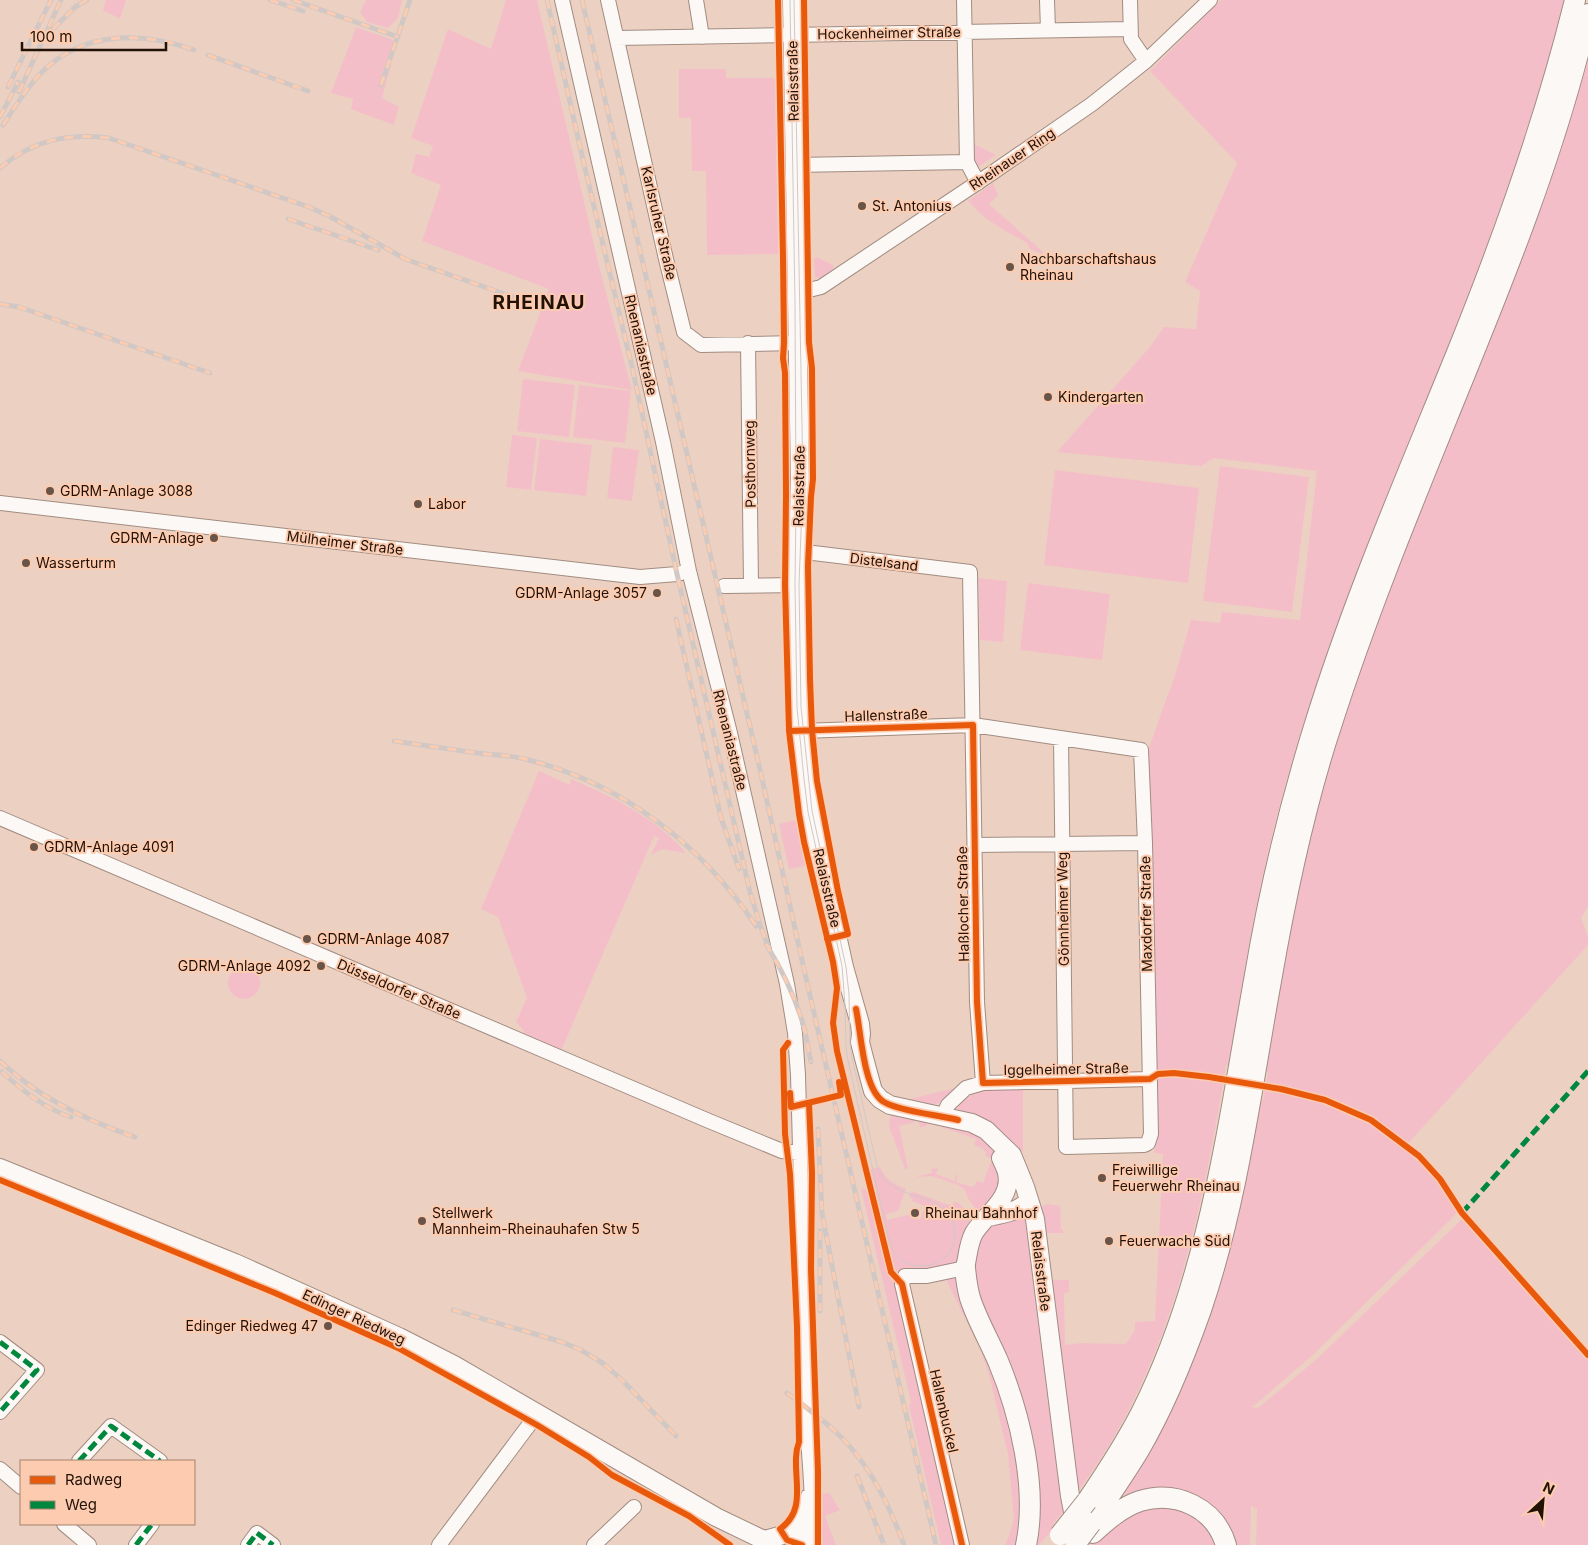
<svg xmlns="http://www.w3.org/2000/svg" width="1588" height="1545" font-family="Inter,sans-serif">
<style>
.green{fill:#f4bec9}
.lines{fill:none;stroke-linecap:round;stroke-linejoin:round}
.minor-casing{stroke:#a18c81;stroke-width:16}
.major-casing{stroke:#a18c81;stroke-width:20}
.highway-casing{stroke:#a18c81;stroke-width:22}
.minor{stroke:#fcf8f6;stroke-width:14}
.major{stroke:#fcf8f6;stroke-width:18}
.highway{stroke:#fcf8f6;stroke-width:20}
.tram{stroke:#d1c8c5;stroke-width:1}
.rail-casing{stroke:#d1c8c5;stroke-width:5}
.rail{stroke:#fdccb0;stroke-width:3;stroke-dasharray:9;stroke-linecap:butt}
.highway-bridge-casing{stroke:#a18c81;stroke-width:22;stroke-linecap:butt}
.highway-bridge{stroke:#fcf8f6;stroke-width:20}
.quiet{stroke:#00873e;stroke-width:5;stroke-dasharray:10 5;stroke-linecap:butt}
.cycleway-casing{stroke:#fdccb0;stroke-width:9}
.cycleway{stroke:#e8590c;stroke-width:6}
.poi-dot{fill:#685448;stroke:#fdccb0;stroke-width:2}
.labels{text-anchor:middle;stroke-width:4;stroke-linejoin:round;paint-order:stroke}
.street-label{font-size:14px;fill:#211107;stroke:#fdccb0}
.poi-label{font-size:14px;fill:#211107;stroke:#fdccb0;text-anchor:start}
.district-label{font-size:19px;font-weight:bold;letter-spacing:1px;fill:#211107;stroke:#fdccb0}
</style>
<rect width="100%" height="100%" fill="#ecd1c2"/>
<path class="green" d="M 106,0 L 126,0 L 120,19 L 103,10 Z
M 366,0 L 402,0 L 398,18 L 388,28 L 367,22 L 360,12 Z
M 506,0 L 537,0 L 600,270 L 632,390 L 518,371 L 549,289 L 422,241 L 441,185 L 411,173 L 416,154 L 429,157 L 433,146 L 411,138 L 448,29 L 491,49 Z
M 1221,0 L 1564,0 C 1506,240 1393,460 1314,693 C 1290,762 1271,833 1257,904 C 1246,958 1238,1012 1229,1065 L 1226,1065 C 1202,1214 1170,1371 1076,1494 L 1051,1280 L 1069,1280 L 1069,1292 L 1064,1293 L 1065,1345 L 1081,1343 L 1126,1344 L 1135,1330 L 1135,1322 L 1155,1321 L 1163,1154 L 1154,1153 L 1157,1134 L 1147,753 L 1175,675 L 1191,620 L 1220,623 L 1222,612 L 1300,620 L 1317,471 L 1214,458 L 1201,466 L 1057,452 L 1150,347 L 1164,327 L 1196,329 L 1200,291 L 1185,282 L 1237,163 L 1150,71 Z
M 356,27 L 393,40 L 391,65 L 382,98 L 399,107 L 394,125 L 351,109 L 353,99 L 331,93 Z
M 1588,57 L 1588,906 L 1581,918 L 1588,936 L 1588,945 L 1405,1147 L 1436,1178 L 1457,1213 L 1315,1353 L 1255,1405 L 1251,1407 L 1258,1408 L 1318,1358 L 1463,1218 L 1586,1355 L 1588,1353 L 1588,1545 L 1256,1545 L 1257,1509 L 1251,1506 L 1250,1545 L 1233,1545 L 1210,1507 L 1119,1502 C 1142,1464 1166,1426 1183,1386 C 1221,1294 1244,1198 1261,1100 L 1263,1100 L 1268,1072 L 1265,1071 C 1285,959 1304,846 1338,736 C 1412,506 1524,290 1588,57 Z
M 679,69 L 726,69 L 726,78 L 775,78 L 778,254 L 707,255 L 706,171 L 692,171 L 691,118 L 679,118 Z
M 972,143 L 996,155 L 978,167 C 969,163 972,152 972,143 Z
M 993,183 L 998,195 L 989,204 L 1043,252 L 1041,254 L 1030,249 L 1027,243 L 1002,229 L 984,217 L 968,201 Z
M 817,257 L 833,265 L 833,269 L 820,278 L 815,277 L 814,259 Z
M 523,379 L 575,385 L 569,437 L 517,431 Z
M 579,385 L 631,391 L 625,443 L 573,437 Z
M 512,435 L 537,438 L 531,490 L 506,487 Z
M 540,439 L 592,445 L 586,496 L 534,490 Z
M 613,447 L 639,450 L 632,501 L 607,498 Z
M 1220,466 L 1309,477 L 1292,612 L 1203,601 Z
M 1055,470 L 1199,488 L 1188,583 L 1044,565 Z
M 978,578 L 1007,581 L 1003,642 L 980,640 Z
M 1028,583 L 1110,594 L 1102,660 L 1020,650 Z
M 539,771 L 570,785 L 571,779 C 613,797 656,818 686,853 L 662,849 L 651,855 L 659,838 L 654,836 L 561,1051 L 522,1034 L 524,1031 L 516,1022 L 527,998 L 498,917 L 481,909 Z
M 796,820 L 805,866 L 789,869 L 779,824 Z
M228 983a16 16 0 1 1 32 0a16 16 0 1 1-32 0Z
M 959,1087 C 936,1108 940,1106 909,1100 L 910,1099 Z
M 989,1089 L 1023,1089 L 1023,1151 L 1014,1151 L 958,1112 L 957,1109 C 963,1097 976,1092 989,1089 Z
M 892,1113 L 926,1119 L 927,1126 L 920,1127 L 918,1119 L 914,1118 L 915,1122 L 899,1126 L 908,1169 L 905,1169 L 890,1129 L 889,1122 Z
M 944,1124 L 957,1129 L 958,1126 C 971,1132 988,1141 995,1154 C 1000,1163 1001,1176 1003,1185 L 979,1214 L 969,1200 L 964,1189 L 958,1185 L 932,1176 L 915,1177 L 932,1173 L 931,1169 L 938,1168 L 936,1174 L 954,1181 L 956,1175 L 958,1175 L 956,1182 L 973,1187 L 977,1181 L 983,1183 L 992,1159 L 985,1156 L 986,1153 L 982,1148 L 974,1145 L 976,1139 L 941,1127 Z
M 880,1167 C 885,1179 893,1184 906,1189 L 898,1211 L 886,1214 L 887,1220 L 908,1215 L 920,1220 L 925,1206 L 912,1201 L 913,1199 L 909,1197 L 911,1191 L 952,1206 L 955,1201 C 982,1218 965,1240 957,1264 L 898,1278 L 893,1273 L 875,1193 L 867,1170 Z
M 861,1188 L 866,1190 L 870,1197 L 888,1272 L 898,1285 L 958,1545 L 941,1545 L 909,1406 L 911,1402 Z
M 1046,1204 L 1060,1206 L 1061,1229 L 1063,1230 L 1063,1233 L 1048,1233 L 1045,1232 L 1040,1208 Z
M 1025,1210 L 1067,1507 L 1053,1524 L 1055,1526 L 1039,1545 L 1034,1545 L 1038,1515 L 972,1293 L 974,1246 L 994,1221 Z
M 959,1273 L 979,1328 L 1022,1460 L 1021,1545 L 1005,1545 L 1009,1536 L 1014,1519 L 1008,1454 L 989,1375 L 980,1348 L 944,1276 Z
M 829,1493 L 840,1510 L 825,1516 L 836,1545 L 822,1545 L 821,1536 L 823,1494 Z
M 1162,1504 L 1203,1520 L 1218,1545 L 1092,1545 L 1098,1537 L 1126,1515 Z"/>
<g class="lines">
<g class="minor-casing">
<path id="minor" d="M 562,0 L 663,442 L 689,571 L 730,733 L 787,984 L 795,1033 L 798,1075 L 808,1437 C 810,1473 815,1509 809,1545
M 608,0 L 666,259 L 684,332 L 701,345 L 797,343
M 696,0 L 702,37
M 964,0 L 967,162 L 978,183
M 1047,0 L 1048,30
M 1130,0 L 1131,39 L 1146,61
M 617,38 L 1130,29
M 794,165 L 967,162
M 797,291 L 809,290 L 821,287 L 992,173 L 1092,104 L 1146,61 L 1210,0
M 748,343 L 751,585
M 0,503 L 640,577 L 677,574 L 689,571
M 797,551 L 970,572 L 977,1002 L 983,1083
M 724,586 L 797,585
M 801,731 L 973,725 L 1141,750 L 1145,843 L 1151,1134 L 1148,1143 L 1144,1145 L 1066,1147 L 1061,738
M 0,818 L 709,1121 L 782,1151 L 800,1153
M 975,845 L 1145,843
M 943,1116 L 948,1105 L 966,1088 L 983,1083 L 1150,1079
M 0,1342 L 37,1370 L 0,1412
M 79,1461 L 111,1426 L 160,1461
M 0,1469 L 21,1487
M 64,1524 L 89,1545
M 136,1545 L 152,1524
M 248,1545 L 257,1533 L 273,1545
M 439,1545 L 538,1413
M 594,1545 L 634,1507
M 795,1545 L 804,1506 L 808,1496
M 962,1545 L 902,1284 L 905,1276 L 927,1276 L 965,1268"/>
</g>
<g class="major-casing">
<path id="major" d="M 792,0 L 800,479 L 797,585 L 798,678 L 801,731 L 806,782 L 816,841 L 844,967 L 860,1024 L 861,1034 L 860,1042 L 864,1058 L 873,1091 L 880,1099 L 890,1105 L 972,1123 L 986,1130 L 1012,1155 L 1025,1187 L 1035,1219 L 1070,1496 L 1076,1527
M 0,1168 L 235,1263 L 399,1337 L 454,1365 L 716,1517 L 774,1545
M 988,1217 C 1003,1214 1017,1212 1029,1201
M 965,1268 C 968,1256 968,1244 974,1233 C 985,1215 1013,1198 1007,1173 C 1006,1168 1003,1163 1001,1158
M 765,1540 L 783,1535 L 800,1523"/>
</g>
<g class="highway-casing">
<path id="highway" d="M 965,1268 C 966,1278 967,1288 970,1298 C 977,1320 989,1340 998,1361 C 1020,1414 1038,1488 1026,1545
M 1087,1501 C 1106,1473 1125,1444 1141,1413 C 1210,1277 1228,1123 1255,975 C 1269,891 1289,808 1314,727 C 1353,600 1406,478 1456,355 C 1503,239 1545,122 1575,0
M 1091,1523 C 1107,1499 1124,1475 1139,1450 C 1165,1406 1184,1358 1201,1310 C 1237,1204 1251,1091 1271,981 C 1286,894 1304,807 1332,723 C 1367,614 1411,507 1454,401 C 1506,274 1557,148 1588,14
M 1093,1533 C 1107,1520 1122,1507 1140,1501 C 1177,1490 1215,1508 1226,1545"/>
</g>
<use href="#minor" class="minor"/>
<use href="#major" class="major"/>
<use href="#highway" class="highway"/>
<path class="tram" d="M 790,0 L 795,303 L 796,504 L 795,585 L 797,707 L 804,779 L 808,812 L 842,966 L 845,1005 L 846,1046 L 847,1056 L 889,1241 C 902,1283 963,1268 954,1226 C 946,1190 895,1204 878,1170 L 852,1058 L 850,1046 L 849,994 L 846,967 L 812,811 L 801,707 L 799,585 L 803,479 L 794,0"/>
<g class="rail-casing">
<path id="rail" d="M 270,0 L 303,11
M 293,0 L 398,37
M 547,0 L 583,160 L 632,367 L 677,574 L 750,892 L 760,925 L 769,948
M 582,0 L 761,774 L 803,965 L 936,1545
M 53,29 L 75,7 L 87,0
M 208,55 L 308,91
M 381,85 L 410,0
M 8,87 L 51,0
M 19,92 L 61,0
M 0,117 L 18,82
M 3,125 C 15,107 26,88 42,72 C 83,31 142,31 194,50
M 0,168 C 33,140 67,133 109,138 L 309,207 L 331,217 L 407,260
M 288,219 L 378,250
M 402,258 L 539,306
M 0,304 L 19,307 L 210,373
M 676,619 L 721,818 L 739,869
M 394,741 C 422,745 449,749 477,753 C 494,755 512,755 529,760 C 623,784 703,846 756,926
M 766,944 C 781,968 795,997 803,1024 C 807,1036 808,1050 811,1062
M 0,1061 C 38,1097 85,1120 135,1137
M 2,1072 C 23,1091 44,1108 71,1117
M 818,1129 L 822,1213 L 859,1407
M 820,1231 L 820,1311
M 453,1310 L 562,1342 L 581,1350 L 604,1364 L 623,1381 L 676,1436
M 787,1393 C 806,1407 824,1420 841,1437 C 871,1467 889,1505 904,1545
M 857,1476 L 884,1545"/>
</g>
<use href="#rail" class="rail"/>
<g class="highway-bridge-casing">
<path id="highway-bridge" d="M 1060,1535 L 1087,1501
M 1076,1543 L 1091,1523"/>
</g>
<use href="#highway-bridge" class="highway-bridge"/>
<path class="quiet" d="M 1462,1213 L 1588,1071
M 0,1342 L 37,1370 L 0,1412
M 79,1461 L 111,1426 L 160,1461
M 136,1545 L 152,1524
M 248,1545 L 257,1533 L 273,1545"/>
<g class="cycleway-casing">
<path id="cycleway" d="M 778,0 L 783,257 L 784,343 L 783,358 L 785,373 L 786,495 L 785,585 L 789,731 L 799,814 L 804,842 L 833,962 L 837,988 L 833,1023 L 837,1051 L 891,1272 L 902,1284 L 962,1545
M 804,0 L 809,342 L 812,368 L 813,479 L 811,497 L 808,566 L 810,679 L 812,730 L 817,781 L 838,891 L 848,934 L 827,939
M 789,731 L 973,725 L 977,1002 L 983,1083 L 1150,1079 L 1158,1074 L 1174,1073 L 1209,1077 L 1281,1089 L 1325,1100 L 1371,1120 L 1419,1156 L 1440,1179 L 1462,1213 L 1588,1355
M 856,1009 C 861,1031 863,1090 884,1102 C 899,1111 938,1115 958,1120
M 788,1043 L 783,1050 L 785,1134 L 790,1174 L 797,1327 L 799,1442 C 797,1447 796,1453 796,1458 C 795,1485 805,1511 780,1529 L 787,1540 L 802,1545
M 790,1093 L 791,1107 L 841,1095 L 839,1082
M 809,1103 L 812,1173 L 811,1269 L 818,1471 L 818,1545
M 0,1180 L 275,1293 L 398,1348 L 537,1425 L 589,1457 L 612,1475 L 689,1516 L 730,1545"/>
</g>
<use href="#cycleway" class="cycleway"/>
</g>
<g class="poi-dot">
<circle cx="862" cy="206" r="5"/>
<circle cx="1010" cy="267" r="5"/>
<circle cx="1048" cy="397" r="5"/>
<circle cx="50" cy="491" r="5"/>
<circle cx="418" cy="504" r="5"/>
<circle cx="214" cy="538" r="5"/>
<circle cx="26" cy="563" r="5"/>
<circle cx="657" cy="593" r="5"/>
<circle cx="34" cy="847" r="5"/>
<circle cx="307" cy="939" r="5"/>
<circle cx="321" cy="966" r="5"/>
<circle cx="1102" cy="1178" r="5"/>
<circle cx="915" cy="1213" r="5"/>
<circle cx="422" cy="1221" r="5"/>
<circle cx="1109" cy="1241" r="5"/>
<circle cx="328" cy="1326" r="5"/>
</g>
<g class="labels">
<g class="street-label">
<text transform="translate(889 33) rotate(-1)" y="5">Hockenheimer Straße</text>
<text transform="translate(793 81) rotate(-91)" y="5">Relaisstraße</text>
<text transform="translate(1012 159) rotate(-34)" y="5">Rheinauer Ring</text>
<text transform="translate(659 223) rotate(77)" y="5">Karlsruher Straße</text>
<text transform="translate(641 345) rotate(77)" y="5">Rhenaniastraße</text>
<text transform="translate(750 464) rotate(-91)" y="5">Posthornweg</text>
<text transform="translate(799 486) rotate(-89)" y="5">Relaisstraße</text>
<text transform="translate(345 543) rotate(7)" y="5">Mülheimer Straße</text>
<text transform="translate(884 562) rotate(7)" y="5">Distelsand</text>
<text transform="translate(886 715) rotate(-2)" y="5">Hallenstraße</text>
<text transform="translate(730 740) rotate(76)" y="5">Rhenaniastraße</text>
<text transform="translate(827 888) rotate(77)" y="5">Relaisstraße</text>
<text transform="translate(963 904) rotate(-91)" y="5">Haßlocher Straße</text>
<text transform="translate(1063 909) rotate(-91)" y="5">Gönnheimer Weg</text>
<text transform="translate(1146 914) rotate(-91)" y="5">Maxdorfer Straße</text>
<text transform="translate(399 989) rotate(23)" y="5">Düsseldorfer Straße</text>
<text transform="translate(1066 1069) rotate(-1)" y="5">Iggelheimer Straße</text>
<text transform="translate(1041 1271) rotate(83)" y="5">Relaisstraße</text>
<text transform="translate(354 1317) rotate(25)" y="5">Edinger Riedweg</text>
<text transform="translate(944 1411) rotate(77)" y="5">Hallenbuckel</text>
</g>
<g class="poi-label">
<text x="872" y="211">St. Antonius</text>
<text x="1020" y="264">Nachbarschaftshaus<tspan x="1020" dy="16">Rheinau</tspan></text>
<text x="1058" y="402">Kindergarten</text>
<text x="60" y="496">GDRM-Anlage 3088</text>
<text x="428" y="509">Labor</text>
<text x="204" y="543" text-anchor="end">GDRM-Anlage</text>
<text x="36" y="568">Wasserturm</text>
<text x="647" y="598" text-anchor="end">GDRM-Anlage 3057</text>
<text x="44" y="852">GDRM-Anlage 4091</text>
<text x="317" y="944">GDRM-Anlage 4087</text>
<text x="311" y="971" text-anchor="end">GDRM-Anlage 4092</text>
<text x="1112" y="1175">Freiwillige<tspan x="1112" dy="16">Feuerwehr Rheinau</tspan></text>
<text x="432" y="1218">Stellwerk<tspan x="432" dy="16">Mannheim-Rheinauhafen Stw 5</tspan></text>
<text x="925" y="1218">Rheinau Bahnhof</text>
<text x="1119" y="1246">Feuerwache Süd</text>
<text x="318" y="1331" text-anchor="end">Edinger Riedweg 47</text>
</g>
<g class="district-label">
<text x="539" y="309">RHEINAU</text>
</g>
</g>
<rect x="20" y="1460" width="175" height="65" fill="#fdccb0" stroke="#a5816c"/>
<rect x="30" y="1476" width="25" height="8" fill="#e8590c" stroke="#a5816c"/>
<text x="65" y="1485" font-size="15" fill="#211107">Radweg</text>
<rect x="30" y="1501" width="25" height="8" fill="#00873e" stroke="#a5816c"/>
<text x="65" y="1510" font-size="15" fill="#211107">Weg</text>
<g transform="translate(1543 1500) rotate(26)" stroke="#fdccb0" stroke-width="4" paint-order="stroke">
<path d="M0-4L9 19L0 12L-9 19Z" fill="#211107"/>
<text y="-8" font-size="14" font-weight="bold" text-anchor="middle" fill="#211107">N</text>
</g>
<path d="M22 42v8h144v-8" fill="none" stroke="#211107" stroke-width="2.5"/>
<text x="30" y="42" font-size="15" fill="#211107" stroke="#fdccb0" stroke-width="4" paint-order="stroke">100 m</text>
</svg>
